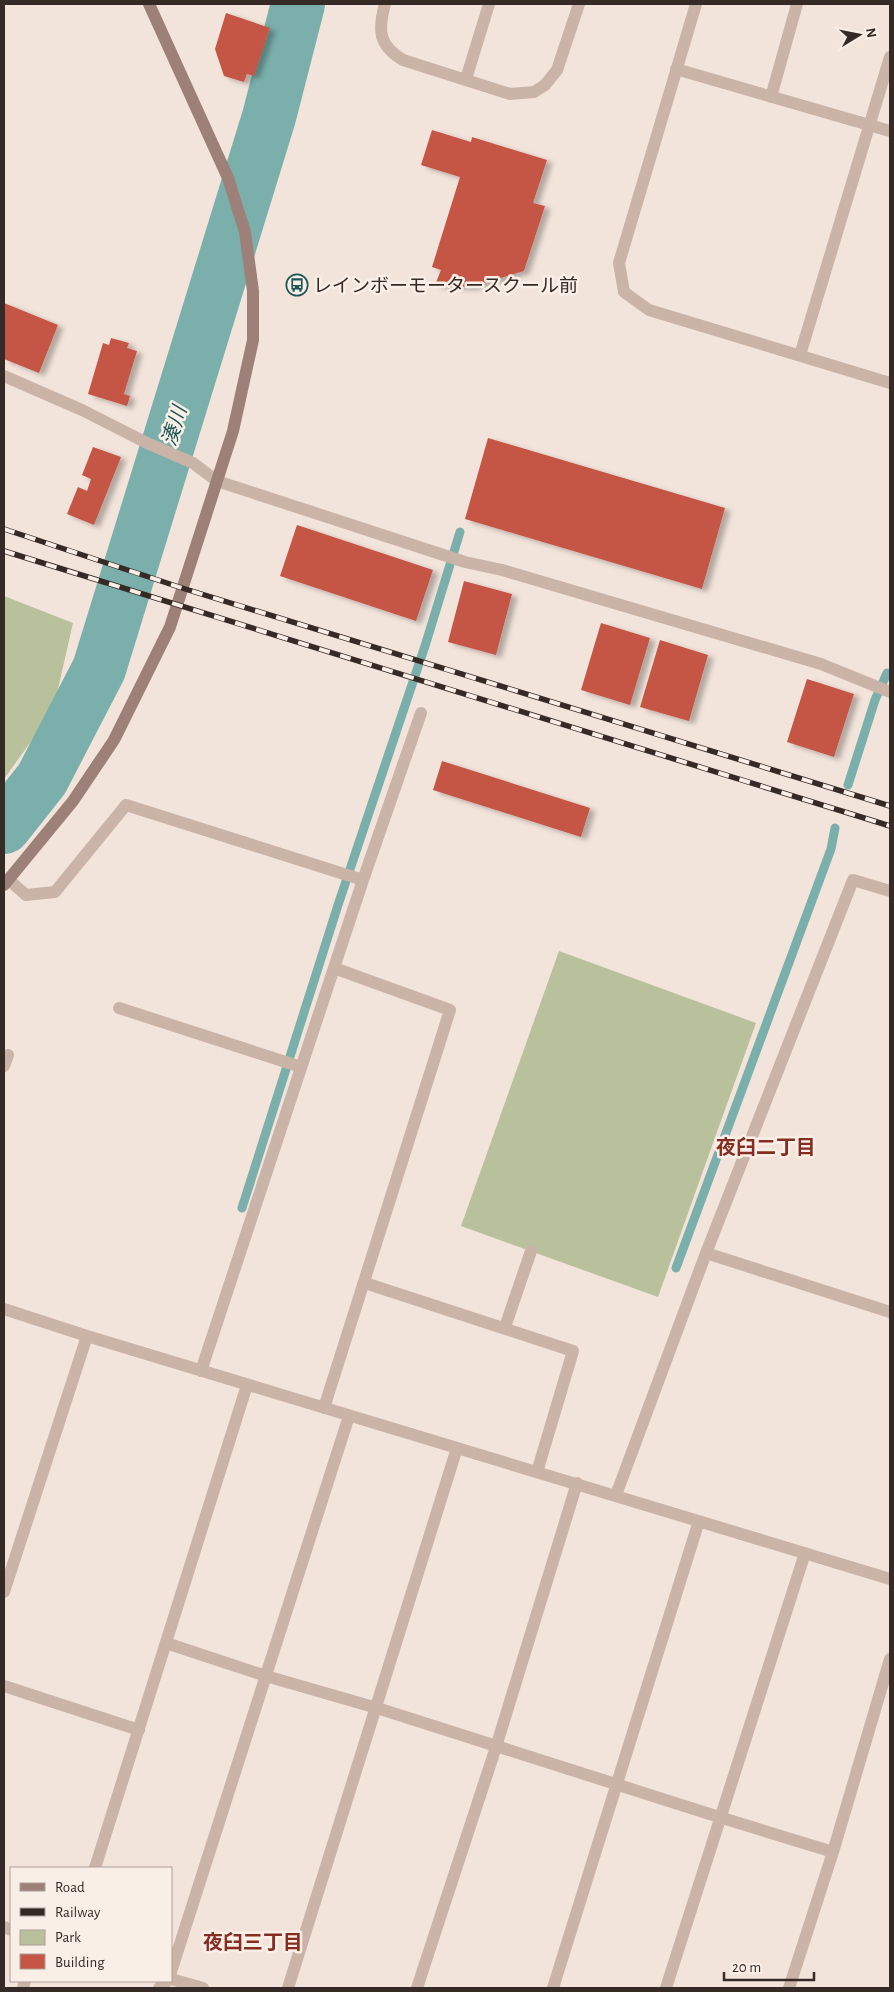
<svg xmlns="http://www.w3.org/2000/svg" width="894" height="1992" font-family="'Alegreya Sans','Noto Sans JP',sans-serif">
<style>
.green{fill:#b8c19b}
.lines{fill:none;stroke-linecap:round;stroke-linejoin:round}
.stream{stroke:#7aafab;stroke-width:9}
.river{stroke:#7aafab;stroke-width:54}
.building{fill:#c55545;filter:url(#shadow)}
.lane{stroke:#cab3a7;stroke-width:12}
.street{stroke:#cab3a7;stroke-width:12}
.secondary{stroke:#9d8178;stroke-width:12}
.rail-casing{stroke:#362a27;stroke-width:5.5}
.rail{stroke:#f9efe7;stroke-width:4;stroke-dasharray:11;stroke-linecap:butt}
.labels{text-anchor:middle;stroke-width:5;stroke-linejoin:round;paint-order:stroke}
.poi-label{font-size:19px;fill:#362a27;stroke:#f9efe7;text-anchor:start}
.water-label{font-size:20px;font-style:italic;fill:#1d5754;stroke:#f9efe7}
.neighbourhood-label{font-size:20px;font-weight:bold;fill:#852d21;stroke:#f9efe7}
</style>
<defs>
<filter id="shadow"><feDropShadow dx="5.5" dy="3" stdDeviation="2.5" flood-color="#0004"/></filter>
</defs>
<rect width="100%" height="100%" fill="#f2e4db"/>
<path class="green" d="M 4,596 L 73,623 L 53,711 L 4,779 Z
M 559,951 L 756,1023 L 658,1297 L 461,1226 Z"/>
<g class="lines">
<path class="stream" d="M 848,785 L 875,700 L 887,673 L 890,674
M 242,1208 L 338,905 L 425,646 L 460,532
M 676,1268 L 831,849 L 835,828"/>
<path class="river" d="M 4,827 L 42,779 L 99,669 L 269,117 L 298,4"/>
</g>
<path class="building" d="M 226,13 L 270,28 L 254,76 L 247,74 L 244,82 L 224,76 L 215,49 Z
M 432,130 L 471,142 L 472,137 L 547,160 L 533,203 L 545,206 L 524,271 L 471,287 L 435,285 L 441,270 L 432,267 L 460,177 L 421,165 Z
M 4,303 L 58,325 L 39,373 L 4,359 Z
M 111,338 L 129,343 L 127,348 L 137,351 L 124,394 L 130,396 L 127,406 L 88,394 L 103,343 L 109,345 Z
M 488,438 L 725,508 L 702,589 L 465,519 Z
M 93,447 L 121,457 L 94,525 L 67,514 L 78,487 L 87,491 L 91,479 L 82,475 Z
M 297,525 L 433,570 L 416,621 L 280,576 Z
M 464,581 L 512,594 L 496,655 L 448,642 Z
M 601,623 L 650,638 L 630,705 L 581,690 Z
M 660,640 L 708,655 L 689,721 L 640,707 Z
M 807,679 L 854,694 L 834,757 L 787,742 Z
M 442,761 L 590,808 L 581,837 L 433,790 Z"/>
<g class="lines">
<path class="lane" d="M 385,4 C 378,30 378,45 403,60 L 510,94 L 534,92 L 545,85 L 557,70 L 579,4
M 696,4 L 619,263 L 624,292 L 649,310 L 890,383
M 676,69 L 890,131
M 466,79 L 489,4
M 771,97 L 797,4
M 800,355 L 890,57
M 505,1327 L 531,1251"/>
<path class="street" d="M 4,376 L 82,410 L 147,443 L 193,463 L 217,481 L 465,562 L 502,570 L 821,664 L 890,692
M 9,880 L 26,895 L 55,892 L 126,805 L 363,880
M 119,1008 L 301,1067
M 4,1066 L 8,1055
M 706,1253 L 890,1312
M 365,1283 L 573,1351 L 537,1472
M 4,1309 L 87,1336 L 890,1579
M 201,1371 L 363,880 L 421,713
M 324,1408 L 450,1010 L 334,968
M 616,1495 L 706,1253 L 853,880 L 890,891
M 4,1592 L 87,1336
M 166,1643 L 266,1676 L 377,1708 L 719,1817 L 833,1852
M 4,1686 L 139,1730
M 95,1868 L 247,1385
M 4,1927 L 11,1930
M 171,1972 L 349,1416
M 171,1979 L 203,1988
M 23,1988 L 25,1981
M 159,1988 L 167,1981
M 288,1988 L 457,1448
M 417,1988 L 496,1747 L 577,1483
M 553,1988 L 699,1521
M 666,1988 L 805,1553
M 789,1988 L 833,1852 L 890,1659"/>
<path class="secondary" d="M 4,885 L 73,801 L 114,740 L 170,627 L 233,431 L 253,340 L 253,291 L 245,232 L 228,178 L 149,4"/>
<g class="rail-casing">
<path id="rail" d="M 4,529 L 182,588 L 890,806
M 4,551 L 890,826"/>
</g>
<use href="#rail" class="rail"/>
</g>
<defs>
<g id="bus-ring" transform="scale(1.125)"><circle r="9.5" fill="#f9efe7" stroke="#1d5754" stroke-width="1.5"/><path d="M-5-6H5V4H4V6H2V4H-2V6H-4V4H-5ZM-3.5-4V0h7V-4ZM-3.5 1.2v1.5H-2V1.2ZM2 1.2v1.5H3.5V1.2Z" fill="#1d5754"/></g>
</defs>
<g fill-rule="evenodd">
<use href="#bus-ring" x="297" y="285"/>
</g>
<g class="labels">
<g class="poi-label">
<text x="313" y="292">レインボーモータースクール前</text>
</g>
<g class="water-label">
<text transform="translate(174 426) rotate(-73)" y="7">湊川</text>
</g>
<g class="neighbourhood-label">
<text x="766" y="1154">夜臼二丁目</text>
<text x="253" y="1949">夜臼三丁目</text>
</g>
</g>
<rect width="894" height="1992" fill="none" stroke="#362a27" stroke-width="10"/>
<rect x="10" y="1867" width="162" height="115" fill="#f9efe7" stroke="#aba09a"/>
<rect x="20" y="1883" width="25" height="8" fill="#9d8178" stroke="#aba09a"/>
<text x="55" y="1892" font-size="15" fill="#362a27">Road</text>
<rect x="20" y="1908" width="25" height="8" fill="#362a27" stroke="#aba09a"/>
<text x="55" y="1917" font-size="15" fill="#362a27">Railway</text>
<rect x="20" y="1930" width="25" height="15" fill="#b8c19b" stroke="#aba09a"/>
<text x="55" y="1942" font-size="15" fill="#362a27">Park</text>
<rect x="20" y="1954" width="25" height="15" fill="#c55545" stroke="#aba09a"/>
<text x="55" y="1967" font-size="15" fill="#362a27">Building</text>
<g transform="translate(859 35) rotate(80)" stroke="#f9efe7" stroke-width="4" paint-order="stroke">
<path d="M0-4L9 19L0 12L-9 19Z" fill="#362a27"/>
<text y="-8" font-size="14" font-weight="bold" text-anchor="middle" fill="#362a27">N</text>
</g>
<path d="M724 1972v8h90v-8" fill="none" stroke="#362a27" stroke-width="2.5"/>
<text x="732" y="1972" font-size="15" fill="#362a27" stroke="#f9efe7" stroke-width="4" paint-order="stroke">20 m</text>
</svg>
